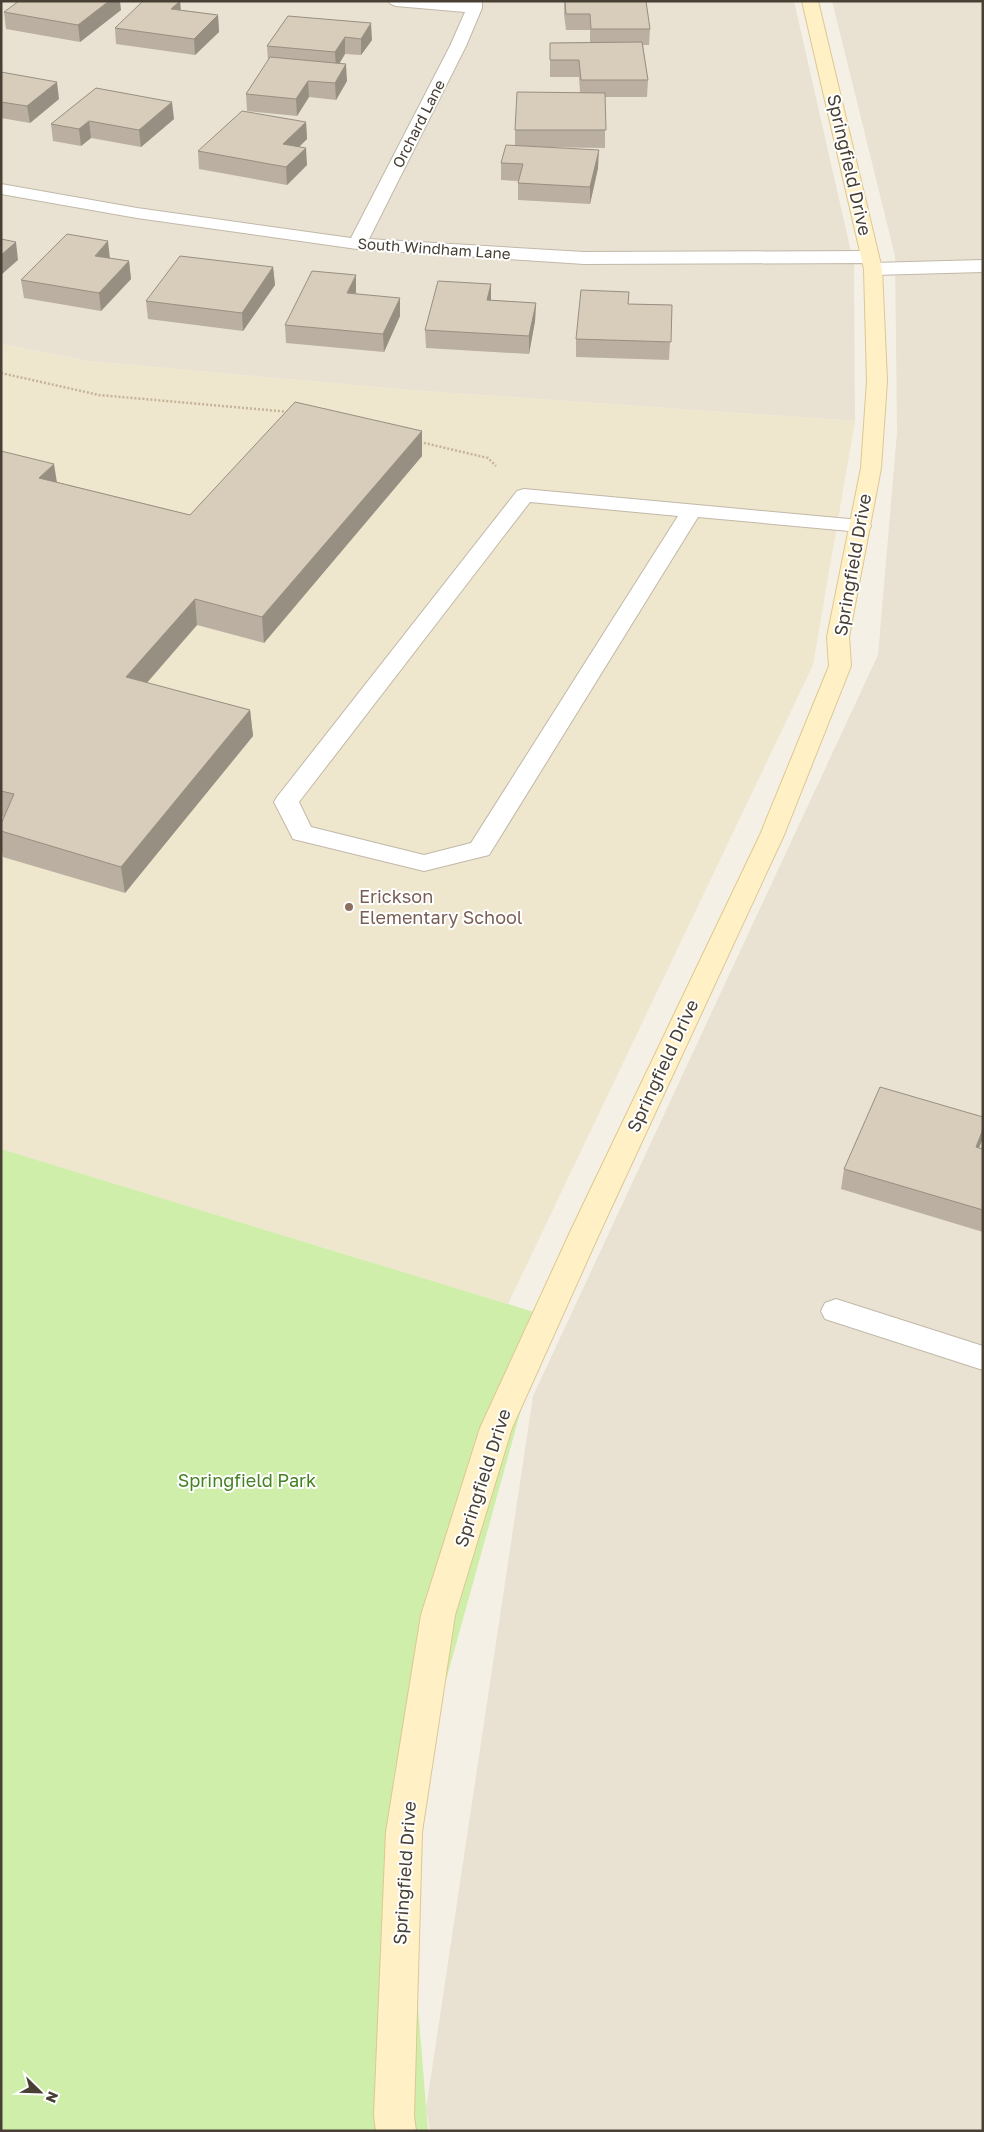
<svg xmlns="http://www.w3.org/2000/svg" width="984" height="2132" font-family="'Golos Text',sans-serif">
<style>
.residential{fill:#e9e2d3}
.education{fill:#efe6ce}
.green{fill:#cfeeaa}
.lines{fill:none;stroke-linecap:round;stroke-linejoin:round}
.lane-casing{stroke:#c1b8a7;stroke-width:2}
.street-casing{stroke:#c1b8a7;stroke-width:2}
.secondary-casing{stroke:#ddc892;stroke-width:2}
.path{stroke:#c5b497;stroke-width:2.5;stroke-dasharray:2 2;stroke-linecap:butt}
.lane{fill:#fff;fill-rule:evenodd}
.street{fill:#fff;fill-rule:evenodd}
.secondary{fill:#fff1c5;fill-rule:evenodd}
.wall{fill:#baafa0}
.shaded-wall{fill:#978f82}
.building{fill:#d8ccba;stroke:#978f82}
.education-dot{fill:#8d6e63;stroke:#fff;stroke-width:2}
.labels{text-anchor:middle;stroke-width:4;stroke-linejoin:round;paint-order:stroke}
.far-street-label{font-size:15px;fill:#484034;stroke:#fff}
.street-label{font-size:18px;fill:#484034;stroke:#fff}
.education-label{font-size:18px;fill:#785e54;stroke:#fff;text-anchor:start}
.park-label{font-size:18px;fill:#458121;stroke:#fff}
</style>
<rect width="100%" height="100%" fill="#f5f0e6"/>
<path class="residential" d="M 1,1 L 794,1 L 854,265 L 855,421 L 409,390 L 88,361 L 1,344 Z
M 832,1 L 983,1 L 983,2131 L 430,2131 L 426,2109 L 533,1396 L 878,655 L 897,432 L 895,256 Z"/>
<path class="education" d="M 1,344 L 88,361 L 409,390 L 855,421 L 813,665 L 508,1304 L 1,1149 Z"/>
<path class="green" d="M 1,1149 L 547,1316 L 404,1832 L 428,2131 L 1,2131 Z"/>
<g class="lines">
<g class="lane-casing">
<path id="lane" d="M 524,489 L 860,520 L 868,521 L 871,526 L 868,531 L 860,532 L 698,517 L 489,855 L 424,871 L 293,839 L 274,802 L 277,797 L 517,491 ZM 530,502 L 678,516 L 471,843 L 424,855 L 311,827 L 299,802 Z"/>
</g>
<g class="street-casing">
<path id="street" d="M 388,1 L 482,1 L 482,8 L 466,46 L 369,239 L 584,252 L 870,251 L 876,253 L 879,257 L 876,261 L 870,263 L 584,264 L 357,249 L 137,218 L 1,194 L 1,184 L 137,208 L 351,238 L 450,46 L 465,12 L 396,6 L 391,4 Z
M 983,260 L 983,272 L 873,275 L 866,273 L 864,269 L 866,265 L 873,263 Z
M 836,1299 L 983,1346 L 983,1370 L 825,1319 L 821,1311 L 825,1303 Z"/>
</g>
<g class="secondary-casing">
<path id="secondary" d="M 802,1 L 818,1 L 882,269 L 887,381 L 881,468 L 849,637 L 851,666 L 784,835 L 601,1230 L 512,1428 L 455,1615 L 422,1832 L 414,2116 L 416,2131 L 376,2131 L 374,2116 L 386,1832 L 421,1615 L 480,1428 L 571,1230 L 760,835 L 829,666 L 827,637 L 861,468 L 867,381 L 864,269 Z"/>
</g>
<path class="path" d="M 1,373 L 99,395 L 290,412
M 420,442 L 488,458 L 496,466"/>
<use href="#lane" class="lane"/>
<use href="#street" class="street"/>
<use href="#secondary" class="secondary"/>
</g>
<path class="wall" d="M 180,1 L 181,10 L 218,15 L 219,32 L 195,55 L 116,44 L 115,28 Z
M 564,1 L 650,29 L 649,45 L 643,45 L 648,80 L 647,97 L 605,97 L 605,148 L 538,147 L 598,168 L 590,204 L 518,200 L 518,181 L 501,180 L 501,163 L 515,146 L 515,130 L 580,92 L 579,77 L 550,77 L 550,43 L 590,42 L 590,30 L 566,30 L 564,14 Z
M 121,10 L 80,42 L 6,29 L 4,12 Z
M 288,16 L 372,40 L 361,55 L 345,54 L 339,64 L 347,81 L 336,100 L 309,97 L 297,116 L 247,111 L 246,94 L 268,61 L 267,46 Z
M 1,72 L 59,99 L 30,123 L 1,118 Z
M 96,88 L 174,119 L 141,147 L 91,138 L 81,146 L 53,141 L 51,124 Z
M 306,122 L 307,139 L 300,146 L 307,165 L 287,185 L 199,169 L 198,151 Z
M 110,258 L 129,261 L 131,279 L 101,311 L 24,298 L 21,280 Z
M 273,267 L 275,285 L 243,331 L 148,319 L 146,301 Z
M 491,284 L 491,300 L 536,303 L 535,321 L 529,354 L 426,348 L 425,330 Z
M 629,292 L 628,304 L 672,305 L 669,360 L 576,357 L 576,339 Z
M 356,293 L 400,316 L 384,352 L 286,343 L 285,325 Z
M 422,431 L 422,456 L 264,643 L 197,625 L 147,683 L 250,710 L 253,736 L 125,893 L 3,857 L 1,846 L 1,824 L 4,817 L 1,816 L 1,451 L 57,482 L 190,515 Z
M 983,1117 L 983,1138 L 979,1148 L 983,1149 L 983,1232 L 841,1189 L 844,1169 Z"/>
<path class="shaded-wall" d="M 109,1 L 120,1 L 121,10 L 80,42 L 78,25 Z
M 180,1 L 181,17 L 171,9 Z
M 218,15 L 219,32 L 195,55 L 194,39 Z
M 371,23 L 372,40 L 361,55 L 361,39 Z
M 345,37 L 345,54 L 336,69 L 335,52 Z
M 346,64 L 347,81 L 336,100 L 335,83 Z
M 308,81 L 309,97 L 297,116 L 296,99 Z
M 57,82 L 59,99 L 30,123 L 27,106 Z
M 172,102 L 174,119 L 141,147 L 139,130 Z
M 89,121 L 91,138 L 81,146 L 79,129 Z
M 306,122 L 307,139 L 284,161 L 283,144 Z
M 306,148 L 307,165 L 287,185 L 286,167 Z
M 599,150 L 598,168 L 590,204 L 590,187 Z
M 108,241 L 110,259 L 95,256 Z
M 16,242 L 18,260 L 1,275 L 1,255 Z
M 129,261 L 131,279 L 101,311 L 99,293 Z
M 273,267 L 275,285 L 243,331 L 242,313 Z
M 356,275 L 356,293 L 347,293 Z
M 491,284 L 491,302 L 487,300 Z
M 400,298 L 400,316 L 384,352 L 383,334 Z
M 536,303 L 535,321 L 529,354 L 529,336 Z
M 422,431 L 422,456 L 264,643 L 262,617 Z
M 54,464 L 58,489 L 39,478 Z
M 195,599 L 197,625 L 129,703 L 126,677 Z
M 250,710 L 253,736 L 125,893 L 121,867 Z
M 983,1129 L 983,1138 L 971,1167 L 976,1147 Z"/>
<path class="building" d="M 19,1 L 109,1 L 78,25 L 4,12 Z
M 143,1 L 180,1 L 171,9 L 218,15 L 194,39 L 115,28 Z
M 565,1 L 646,1 L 650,29 L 591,29 L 590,14 L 566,14 Z
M 288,16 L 371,23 L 361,39 L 345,37 L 335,52 L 267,46 Z
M 642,42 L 648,80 L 581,80 L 579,60 L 550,60 L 550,43 Z
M 270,57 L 346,64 L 335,83 L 308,81 L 296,99 L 246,94 Z
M 1,72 L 57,82 L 27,106 L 1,102 Z
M 96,88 L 172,102 L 139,130 L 89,121 L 79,129 L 51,124 Z
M 517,92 L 605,93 L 606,130 L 515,130 Z
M 242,111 L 306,122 L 283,144 L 306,148 L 286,167 L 198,151 Z
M 506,145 L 599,150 L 590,187 L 518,183 L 523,164 L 501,163 Z
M 67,234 L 108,241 L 95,256 L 129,261 L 99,293 L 21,280 Z
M 1,239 L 16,242 L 1,255 Z
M 180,256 L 273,267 L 242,313 L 146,301 Z
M 312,271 L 356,275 L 347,293 L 400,298 L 383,334 L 285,325 Z
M 438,281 L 491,284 L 487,300 L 536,303 L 529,336 L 425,330 Z
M 581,290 L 629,292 L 628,304 L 672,305 L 671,342 L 576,339 Z
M 295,402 L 422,431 L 262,617 L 195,599 L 126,677 L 250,710 L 121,867 L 1,831 L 1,824 L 14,794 L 1,791 L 1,451 L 54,464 L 39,478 L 190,515 Z
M 880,1087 L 983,1117 L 983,1129 L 976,1147 L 983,1149 L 983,1210 L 844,1169 Z"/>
<circle class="education-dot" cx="349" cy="907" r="5"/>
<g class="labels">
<g class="far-street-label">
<text transform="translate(419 124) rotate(-63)" y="5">Orchard Lane</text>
<text transform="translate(434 249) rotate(4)" y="5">South Windham Lane</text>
</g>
<g class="street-label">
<text transform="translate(849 165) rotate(77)" y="6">Springfield Drive</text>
<text transform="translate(853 565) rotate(-80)" y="6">Springfield Drive</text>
<text transform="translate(663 1066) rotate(-65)" y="6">Springfield Drive</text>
<text transform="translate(483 1478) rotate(-72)" y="6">Springfield Drive</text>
<text transform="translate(405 1873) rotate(-86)" y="6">Springfield Drive</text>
</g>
<g class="education-label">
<text x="359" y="903">Erickson<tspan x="359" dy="21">Elementary School</tspan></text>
</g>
<g class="park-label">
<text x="247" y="1487">Springfield Park</text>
</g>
</g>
<rect width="984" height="2132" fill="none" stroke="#484034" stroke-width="5"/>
<g transform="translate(40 2092) rotate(113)" stroke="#ffffff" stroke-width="4" paint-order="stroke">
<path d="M0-4L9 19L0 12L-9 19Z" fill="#484034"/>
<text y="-8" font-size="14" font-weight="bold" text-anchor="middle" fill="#484034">N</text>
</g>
</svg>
